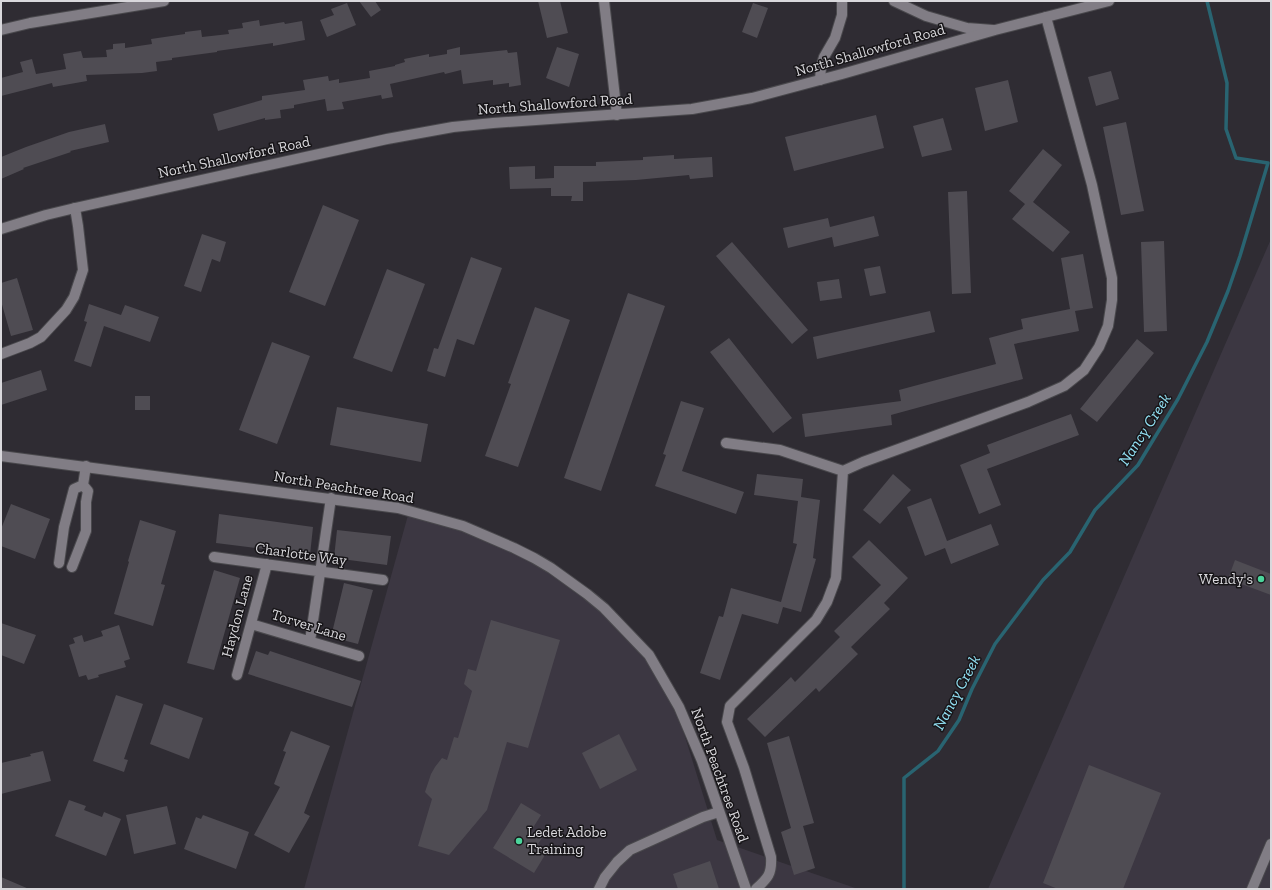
<svg xmlns="http://www.w3.org/2000/svg" width="1272" height="890" font-family="'Zilla Slab',serif">
<style>
.built{fill:#3c3742}
.lines{fill:none;stroke-linecap:round;stroke-linejoin:round}
.stream{stroke:#296471;stroke-width:3.5}
.building{fill:#4f4c53}
.street-casing{stroke:#49484c;stroke-width:12}
.secondary-casing{stroke:#49484c;stroke-width:12}
.street{stroke:#817d85;stroke-width:10}
.secondary{stroke:#817d85;stroke-width:10}
.poi-dot{fill:#4bd49b;stroke:#171518;stroke-width:1.5}
.labels{text-anchor:middle;stroke-width:3;stroke-linejoin:round;paint-order:stroke}
.street-label{font-size:15px;fill:#d9d8dc;stroke:#171518}
.poi-label{font-size:15px;fill:#d9d8dc;stroke:#171518;text-anchor:end}
.water-label{font-size:16px;font-style:italic;fill:#93e2f5;stroke:#171518}
</style>
<rect width="100%" height="100%" fill="#2f2c33"/>
<path class="built" d="M 1271,239 L 1271,889 L 988,889 L 1177,455 Z
M 410,508 L 457,520 L 598,595 L 643,649 L 678,714 L 717,840 L 858,889 L 304,889 Z"/>
<g class="lines">
<path class="stream" d="M 1207,1 L 1227,83 L 1226,129 L 1236,158 L 1268,163
M 904,889 L 904,778 L 938,751 L 959,720 L 972,689 L 995,644 L 1043,580 L 1070,552 L 1095,510 L 1138,465 L 1178,399 L 1207,342 L 1228,291 L 1240,256 L 1268,163"/>
</g>
<path class="building" d="M 359,1 L 375,1 L 381,10 L 371,17 Z
M 538,1 L 560,1 L 568,33 L 547,38 Z
M 347,3 L 356,25 L 327,37 L 320,20 L 334,15 L 331,9 Z
M 753,3 L 768,8 L 757,38 L 742,32 Z
M 259,20 L 260,26 L 284,22 L 285,24 L 302,21 L 305,40 L 273,46 L 273,43 L 217,51 L 217,52 L 172,58 L 172,60 L 156,62 L 157,71 L 142,73 L 86,75 L 87,81 L 53,87 L 52,83 L 1,96 L 1,78 L 23,72 L 20,62 L 32,59 L 36,74 L 66,69 L 63,54 L 81,51 L 83,58 L 107,57 L 106,50 L 113,49 L 113,44 L 125,43 L 125,48 L 152,44 L 151,39 L 185,34 L 185,32 L 201,30 L 202,37 L 229,34 L 228,30 L 243,28 L 242,23 Z
M 460,47 L 460,55 L 507,50 L 508,53 L 517,52 L 521,85 L 509,87 L 509,83 L 493,85 L 493,80 L 463,84 L 461,70 L 445,74 L 444,72 L 390,84 L 393,97 L 382,99 L 381,95 L 342,102 L 344,109 L 327,111 L 325,99 L 294,105 L 294,108 L 280,110 L 281,118 L 265,120 L 265,118 L 218,131 L 213,114 L 262,100 L 262,96 L 305,90 L 303,80 L 328,76 L 329,81 L 339,79 L 339,83 L 370,78 L 369,71 L 395,66 L 395,65 L 405,62 L 404,59 L 429,54 L 429,57 L 447,54 L 447,50 Z
M 557,47 L 579,54 L 569,87 L 546,78 Z
M 1111,71 L 1119,99 L 1096,106 L 1088,77 Z
M 1008,80 L 1018,122 L 985,131 L 975,88 Z
M 876,115 L 884,148 L 794,171 L 785,137 Z
M 943,118 L 952,150 L 922,157 L 913,126 Z
M 1126,122 L 1144,211 L 1121,215 L 1103,127 Z
M 105,124 L 109,142 L 70,151 L 71,152 L 23,168 L 24,169 L 1,179 L 1,157 L 26,147 L 69,132 Z
M 1043,149 L 1062,165 L 1033,202 L 1070,232 L 1053,252 L 1012,219 L 1025,204 L 1009,191 Z
M 674,155 L 674,159 L 712,157 L 713,177 L 690,179 L 689,175 L 636,180 L 583,182 L 583,201 L 571,201 L 572,196 L 551,196 L 551,188 L 510,189 L 509,167 L 535,166 L 535,179 L 554,178 L 554,166 L 596,166 L 596,162 L 643,160 L 643,157 Z
M 967,191 L 971,293 L 952,294 L 948,192 Z
M 323,205 L 359,220 L 325,306 L 289,292 Z
M 874,216 L 879,236 L 834,247 L 832,237 L 788,248 L 783,228 L 828,218 L 830,227 Z
M 202,234 L 226,242 L 220,262 L 212,259 L 201,292 L 184,286 Z
M 1164,241 L 1167,331 L 1144,332 L 1141,242 Z
M 732,242 L 808,330 L 792,344 L 716,256 Z
M 1083,254 L 1093,308 L 1075,311 L 1079,331 L 1014,344 L 1023,379 L 891,415 L 892,425 L 805,437 L 802,414 L 901,401 L 899,390 L 996,364 L 989,338 L 1023,329 L 1021,319 L 1070,309 L 1061,258 Z
M 471,257 L 502,268 L 474,345 L 457,339 L 445,377 L 427,371 L 434,348 L 438,349 Z
M 880,266 L 886,293 L 870,296 L 864,269 Z
M 387,269 L 425,284 L 392,372 L 353,358 Z
M 17,278 L 33,330 L 11,336 L 1,301 L 1,283 Z
M 839,279 L 842,298 L 820,301 L 817,282 Z
M 628,293 L 665,306 L 601,491 L 564,478 Z
M 89,304 L 121,315 L 125,305 L 159,317 L 150,342 L 104,326 L 91,367 L 74,361 L 87,322 L 84,321 Z
M 535,307 L 570,320 L 518,467 L 485,456 L 511,384 L 508,383 Z
M 930,311 L 935,332 L 817,359 L 813,337 Z
M 729,338 L 792,418 L 773,433 L 710,352 Z
M 1137,339 L 1154,353 L 1097,422 L 1080,409 Z
M 272,342 L 310,356 L 277,444 L 239,430 Z
M 41,370 L 47,390 L 1,405 L 1,383 Z
M 135,396 L 150,396 L 150,410 L 135,410 Z
M 681,401 L 704,408 L 682,471 L 744,492 L 736,514 L 655,486 L 666,455 L 663,454 Z
M 337,407 L 428,424 L 421,462 L 330,445 Z
M 1071,414 L 1079,435 L 987,469 L 1001,505 L 979,514 L 960,465 L 990,453 L 987,445 Z
M 757,474 L 803,479 L 801,497 L 820,500 L 813,558 L 816,559 L 801,612 L 783,607 L 778,624 L 742,614 L 720,680 L 700,673 L 719,616 L 723,617 L 731,588 L 781,602 L 797,544 L 793,543 L 798,501 L 754,495 Z
M 893,474 L 911,490 L 880,524 L 863,510 Z
M 931,498 L 947,541 L 991,524 L 999,545 L 951,564 L 945,548 L 925,556 L 907,507 Z
M 11,504 L 50,519 L 35,559 L 1,546 L 1,529 Z
M 219,514 L 313,527 L 310,555 L 216,543 Z
M 140,520 L 176,531 L 161,584 L 165,585 L 153,626 L 114,614 L 129,562 L 128,561 Z
M 337,530 L 391,536 L 387,565 L 334,558 Z
M 869,540 L 908,578 L 884,603 L 890,609 L 851,647 L 858,654 L 819,692 L 816,688 L 765,737 L 747,719 L 791,677 L 795,682 L 840,637 L 834,631 L 881,585 L 852,557 Z
M 1235,560 L 1271,574 L 1271,595 L 1228,579 Z
M 214,570 L 240,578 L 214,670 L 187,663 Z
M 344,583 L 373,590 L 358,644 L 331,637 Z
M 491,620 L 560,640 L 528,748 L 507,742 L 487,810 L 449,855 L 418,846 L 432,799 L 425,792 L 431,774 L 435,767 L 442,758 L 447,760 L 454,737 L 458,738 L 472,691 L 464,684 L 468,669 L 476,671 Z
M 1,623 L 36,635 L 24,664 L 1,655 Z
M 119,625 L 130,659 L 124,661 L 126,667 L 98,675 L 99,677 L 88,680 L 86,675 L 79,677 L 69,645 L 75,643 L 73,638 L 82,635 L 84,642 L 103,636 L 101,631 Z
M 256,651 L 268,655 L 270,651 L 361,681 L 352,707 L 248,674 Z
M 116,695 L 143,704 L 124,759 L 128,760 L 124,772 L 93,761 Z
M 164,704 L 203,718 L 189,759 L 150,744 Z
M 291,731 L 330,746 L 304,813 L 310,816 L 289,853 L 254,835 L 280,787 L 274,784 L 286,752 L 283,751 Z
M 619,734 L 637,770 L 600,789 L 582,753 Z
M 789,736 L 814,823 L 803,826 L 815,868 L 794,875 L 781,832 L 791,828 L 767,743 Z
M 43,751 L 51,781 L 1,794 L 1,763 L 31,756 L 30,754 Z
M 1089,765 L 1161,793 L 1123,889 L 1058,889 L 1043,883 Z
M 69,800 L 86,806 L 84,810 L 102,817 L 104,812 L 121,819 L 106,856 L 55,836 Z
M 521,803 L 541,815 L 531,831 L 542,838 L 538,844 L 548,850 L 534,873 L 493,848 Z
M 167,806 L 176,844 L 134,854 L 126,815 Z
M 203,815 L 249,832 L 236,869 L 184,849 L 196,817 L 201,819 Z
M 710,861 L 719,889 L 678,889 L 673,874 Z
M 1,877 L 29,889 L 1,889 Z"/>
<g class="lines">
<g class="street-casing">
<path id="street" d="M 604,1 L 617,115
M 894,1 L 926,16 L 967,28 L 993,30
M 1,30 L 30,23 L 164,1
M 820,80 L 821,67 L 824,57 L 835,38 L 842,15 L 842,1
M 1,354 L 30,343 L 41,337 L 66,310 L 74,297 L 83,270 L 78,226 L 75,208
M 726,443 L 780,450 L 843,471
M 214,557 L 383,580
M 59,563 L 64,527 L 74,489 L 83,485
M 72,567 L 86,531 L 86,502 L 88,491 L 83,485 L 86,466
M 251,624 L 359,656
M 310,641 L 331,498
M 237,675 L 267,564
M 599,889 L 605,877 L 617,862 L 630,850 L 703,817 L 719,812
M 756,889 C 768,878 772,874 771,857 L 744,768 L 727,722 L 730,706 L 816,620 L 827,602 L 836,578 L 843,471 L 863,462 L 1028,402 L 1064,386 L 1084,370 L 1099,347 L 1108,326 L 1112,300 L 1112,278 L 1092,185 L 1046,17"/>
</g>
<g class="secondary-casing">
<path id="secondary" d="M 1,229 L 46,215 L 75,208 L 387,139 L 453,127 L 493,123 L 692,109 L 752,98 L 842,74 L 995,30 L 1109,1
M 1,456 L 398,508 L 463,526 L 514,548 L 534,558 L 551,568 L 587,594 L 604,608 L 649,655 L 679,707 L 702,761 L 746,889
M 1252,889 L 1271,844"/>
</g>
<use href="#street" class="street"/>
<use href="#secondary" class="secondary"/>
</g>
<g class="poi-dot">
<circle cx="1261" cy="579" r="4"/>
<circle cx="519" cy="841" r="4"/>
</g>
<g class="labels">
<g class="street-label">
<text transform="translate(870 50) rotate(-16)" y="5">North Shallowford Road</text>
<text transform="translate(555 104) rotate(-4)" y="5">North Shallowford Road</text>
<text transform="translate(234 157) rotate(-12)" y="5">North Shallowford Road</text>
<text transform="translate(344 487) rotate(9)" y="5">North Peachtree Road</text>
<text transform="translate(301 554) rotate(8)" y="5">Charlotte Way</text>
<text transform="translate(237 616) rotate(-75)" y="5">Haydon Lane</text>
<text transform="translate(309 625) rotate(17)" y="5">Torver Lane</text>
<text transform="translate(720 775) rotate(70)" y="5">North Peachtree Road</text>
</g>
<g class="poi-label">
<text x="1253" y="584">Wendy's</text>
<text x="527" y="837" text-anchor="start">Ledet Adobe<tspan x="527" dy="17">Training</tspan></text>
</g>
<g class="water-label">
<text transform="translate(1144 429) rotate(-57)" y="6">Nancy Creek</text>
<text transform="translate(956 692) rotate(-62)" y="6">Nancy Creek</text>
</g>
</g>
<rect width="1272" height="890" fill="none" stroke="#d9d8dc" stroke-width="4"/>
</svg>
